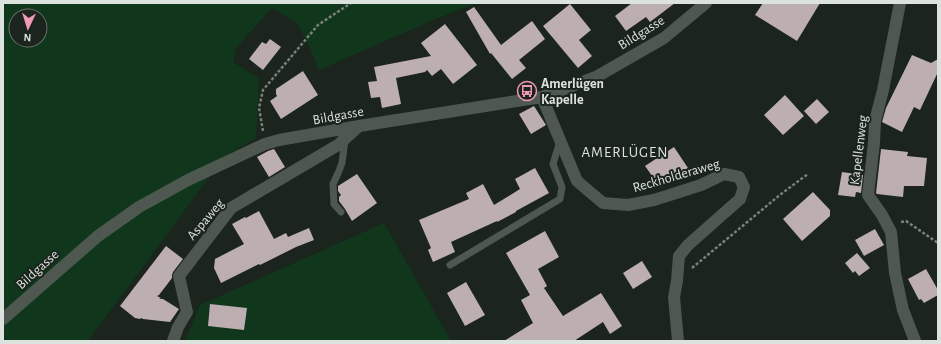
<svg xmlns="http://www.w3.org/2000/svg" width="941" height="344" font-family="'Alegreya Sans',sans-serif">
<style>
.green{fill:#10371c;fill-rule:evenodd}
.building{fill:#bdaeb2}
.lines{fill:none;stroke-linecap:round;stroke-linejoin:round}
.path{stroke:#79817b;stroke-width:2.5;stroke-dasharray:3 2;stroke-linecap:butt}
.lane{stroke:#4e5850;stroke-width:7}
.street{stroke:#4e5850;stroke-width:12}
.labels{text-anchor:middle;stroke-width:4;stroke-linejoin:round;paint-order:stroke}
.street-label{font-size:14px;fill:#dce2dd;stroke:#1b241d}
.poi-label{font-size:14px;font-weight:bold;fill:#dce2dd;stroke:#1b241d;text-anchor:start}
.neighbourhood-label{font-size:15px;letter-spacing:1px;fill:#dce2dd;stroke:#1b241d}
</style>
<rect width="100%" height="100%" fill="#1b241d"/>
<path class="green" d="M 3,3 L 476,3 L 431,21 L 319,70 L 310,48 L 297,23 L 272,8 L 236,48 L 233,62 L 259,78 L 256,138 L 224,157 L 88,341 L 3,341 ZM 16,16 L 40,16 L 40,40 L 16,40 Z
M 384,223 L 451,341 L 185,341 L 200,305 Z"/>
<path class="building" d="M 632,3 L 675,3 L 650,22 L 646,17 L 626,31 L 615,16 Z
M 763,3 L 820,3 L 797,41 L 755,15 Z
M 570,4 L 591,30 L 579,40 L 592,56 L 578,68 L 543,26 Z
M 474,7 L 501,45 L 532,21 L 545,39 L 519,60 L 526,68 L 512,79 L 491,53 L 490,54 L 466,12 Z
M 445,24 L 477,65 L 453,84 L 441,69 L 432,76 L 427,70 L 425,72 L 396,78 L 401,104 L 382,108 L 380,97 L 371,98 L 368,82 L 377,81 L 374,67 L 431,56 L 421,43 Z
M 270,39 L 281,47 L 263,70 L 249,59 L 262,42 L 266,44 Z
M 912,55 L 931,63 L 938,59 L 938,72 L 920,110 L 914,107 L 902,132 L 882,122 L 886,108 Z
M 303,71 L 318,95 L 281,119 L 270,101 L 277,96 L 276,94 L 276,89 Z
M 785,95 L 804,116 L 783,135 L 764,115 Z
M 817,99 L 829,112 L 816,124 L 804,111 Z
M 534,106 L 546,125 L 531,134 L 519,114 Z
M 674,147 L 688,168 L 660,187 L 645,166 Z
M 274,149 L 285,167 L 269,177 L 257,157 L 268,151 Z
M 881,149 L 908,152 L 907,156 L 927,158 L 924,186 L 904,186 L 903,197 L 877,194 L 876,193 Z
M 535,168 L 549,193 L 516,211 L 516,212 L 497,222 L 497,221 L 451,242 L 455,252 L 433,262 L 428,250 L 431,248 L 419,220 L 469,199 L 466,193 L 483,184 L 494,205 L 520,189 L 515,179 Z
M 842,172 L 863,175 L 861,193 L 856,192 L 855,197 L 838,195 Z
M 357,174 L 377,203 L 352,221 L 345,209 L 339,201 L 339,197 L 341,195 L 338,191 L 338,186 Z
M 813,192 L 830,210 L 830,216 L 802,241 L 783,219 Z
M 259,211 L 274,239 L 286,233 L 288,237 L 309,228 L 314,240 L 296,247 L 260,265 L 259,264 L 221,283 L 214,268 L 215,259 L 244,244 L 232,224 L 245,217 L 246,218 Z
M 875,229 L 884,245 L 864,256 L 855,240 Z
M 545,231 L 559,257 L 538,269 L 547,286 L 544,288 L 563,316 L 601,293 L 622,326 L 610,334 L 603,322 L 574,341 L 504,341 L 533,323 L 521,300 L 530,295 L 506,253 Z
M 166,246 L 183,259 L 173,272 L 172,275 L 172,278 L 159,295 L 157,296 L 161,298 L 159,299 L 163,299 L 179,309 L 170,322 L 143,319 L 141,318 L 140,319 L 135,318 L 120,306 Z
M 857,253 L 870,268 L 859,276 L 855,271 L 853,273 L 845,263 Z
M 642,261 L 652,277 L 633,289 L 623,273 Z
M 926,269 L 938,290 L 938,295 L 924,303 L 921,299 L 919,300 L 908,279 Z
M 466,282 L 485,315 L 465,326 L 447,293 Z
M 210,304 L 247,308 L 244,330 L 208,326 Z"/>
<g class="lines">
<path class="path" d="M 263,131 L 259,108 L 263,90 L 318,25 L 351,3
M 901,222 L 906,221 L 938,243
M 692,268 L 781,194 L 808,174"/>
<path class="lane" d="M 341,212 L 334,204 L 333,184 L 339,171 L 342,163 L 345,140
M 450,265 L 560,199 L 562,187 L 553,164 L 560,141"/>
<path class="street" d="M 900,3 L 883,90 L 875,121 L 874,143 L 868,195 L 882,215 L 891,232 L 895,273 L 903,310 L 915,341
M 542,97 L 577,181 L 603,203 L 628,205 L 654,200 L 701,185 L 724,174 L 739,177 L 744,187 L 740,199 L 688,245 L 679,256 L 677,281 L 674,297 L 678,341
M 3,319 L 98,236 L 139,207 L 188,180 L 265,144 L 279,140 L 359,126 L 542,97 L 596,77 L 664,38 L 706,3
M 173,341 L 178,327 L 187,312 L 179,276 L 231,208 L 338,145 L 359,126"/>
</g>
<defs>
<g id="bus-ring" transform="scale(1)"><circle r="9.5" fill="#1b241d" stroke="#f09ab6" stroke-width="1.5"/><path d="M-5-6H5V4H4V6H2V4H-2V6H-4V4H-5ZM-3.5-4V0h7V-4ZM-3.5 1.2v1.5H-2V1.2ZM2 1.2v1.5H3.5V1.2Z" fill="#f09ab6"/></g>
</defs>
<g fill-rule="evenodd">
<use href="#bus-ring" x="527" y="91"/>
</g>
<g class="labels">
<g class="street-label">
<text transform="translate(641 32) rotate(-32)" y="5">Bildgasse</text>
<text transform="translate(338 115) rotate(-10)" y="5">Bildgasse</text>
<text transform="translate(858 150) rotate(-83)" y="5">Kapellenweg</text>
<text transform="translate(676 175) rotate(-16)" y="5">Reckholderaweg</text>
<text transform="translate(205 219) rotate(-50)" y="5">Aspaweg</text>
<text transform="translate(37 269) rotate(-42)" y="5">Bildgasse</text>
</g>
<g class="poi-label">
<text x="541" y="88">Amerlügen<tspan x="541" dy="16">Kapelle</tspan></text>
</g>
<g class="neighbourhood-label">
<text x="625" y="157">AMERLÜGEN</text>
</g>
</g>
<rect width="941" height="344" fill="none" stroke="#dce2dd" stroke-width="8"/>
<g transform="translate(28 28) rotate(184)"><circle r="19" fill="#1b241d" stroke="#68706a"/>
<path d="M0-3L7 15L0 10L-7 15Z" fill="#f09ab6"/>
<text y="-6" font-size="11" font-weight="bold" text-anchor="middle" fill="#dce2dd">N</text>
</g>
</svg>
